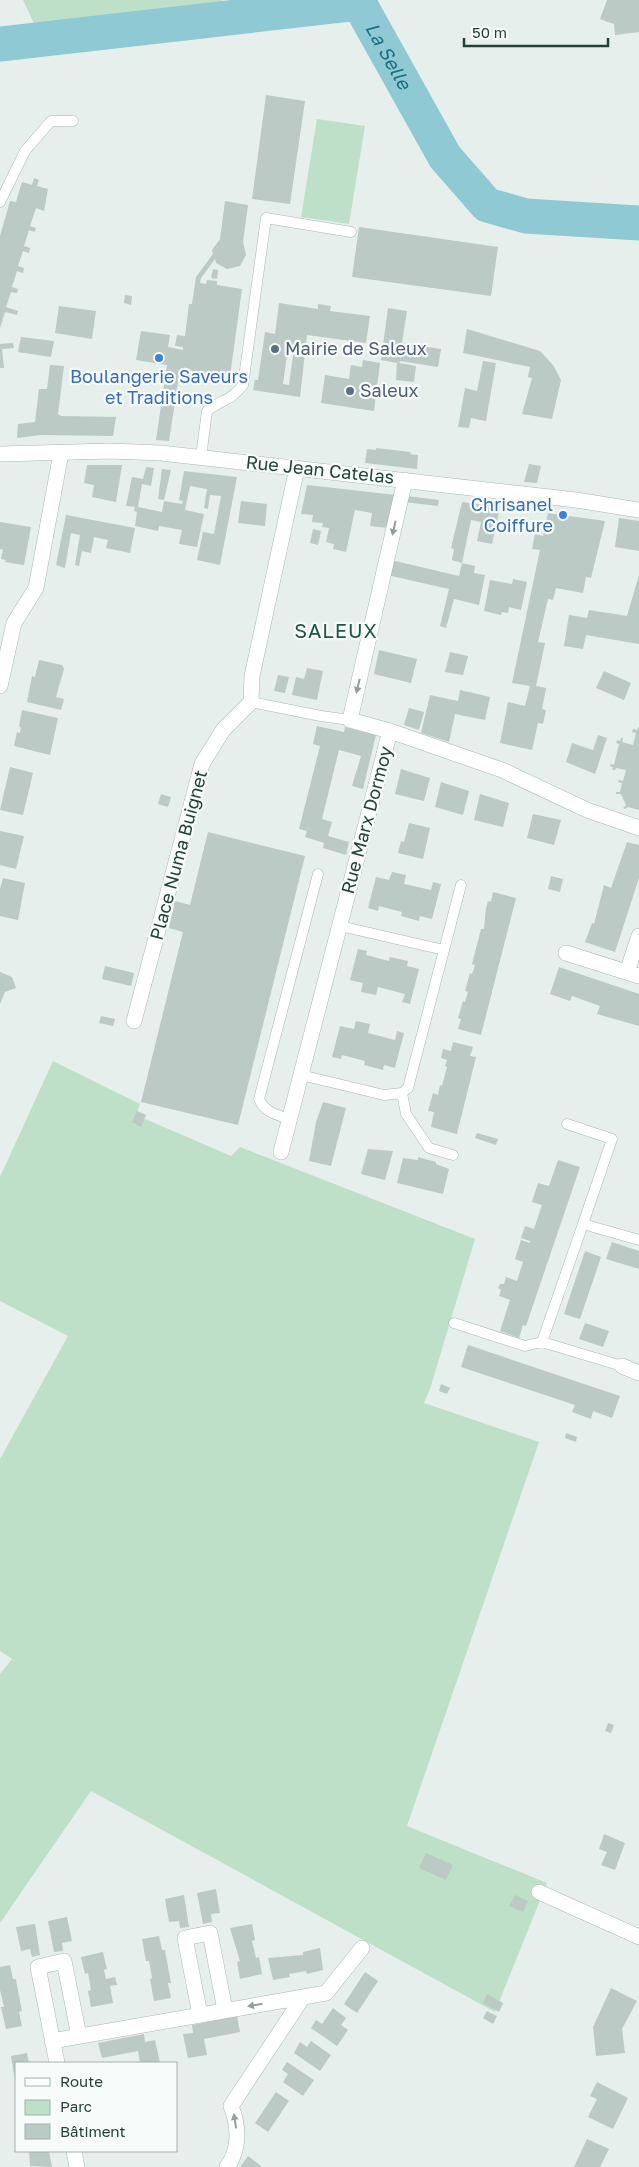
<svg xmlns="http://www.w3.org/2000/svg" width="639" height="2167" font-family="'Golos Text',sans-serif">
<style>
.green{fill:#bfe0c8}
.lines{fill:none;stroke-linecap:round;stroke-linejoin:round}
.river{stroke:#8ec9d4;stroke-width:35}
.building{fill:#bbcac4;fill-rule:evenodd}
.service-casing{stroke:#a8b8b2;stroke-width:11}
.minor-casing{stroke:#a8b8b2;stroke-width:16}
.tertiary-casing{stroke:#a8b8b2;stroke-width:16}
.service{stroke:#fff;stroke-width:10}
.minor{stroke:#fff;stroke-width:15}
.tertiary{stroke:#fff;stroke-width:15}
.oneway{fill:#92a09c}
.service-dot{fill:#5c6f8a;stroke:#f7fbf9;stroke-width:2}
.shop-dot{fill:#3f7fe0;stroke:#f7fbf9;stroke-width:2}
.labels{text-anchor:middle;stroke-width:4.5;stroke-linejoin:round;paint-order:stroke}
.service-label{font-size:18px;fill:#4e5e75;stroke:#f7fbf9;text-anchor:start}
.shop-label{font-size:18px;fill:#366cbe;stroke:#f7fbf9}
.street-label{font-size:18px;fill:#24423a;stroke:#f7fbf9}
.water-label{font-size:19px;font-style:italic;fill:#1c6f80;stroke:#f7fbf9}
.quarter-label{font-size:20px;letter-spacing:1px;fill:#1f5548;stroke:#f7fbf9}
</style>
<rect width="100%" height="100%" fill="#e6efeb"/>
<path class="green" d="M 23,0 L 222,0 L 226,12 L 37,30 Z
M 317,119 L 365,126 L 349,224 L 301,217 Z
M 53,1061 L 140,1104 L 136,1115 L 231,1156 L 240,1147 L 475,1239 L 430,1389 L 424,1403 L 539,1442 L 407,1826 L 547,1883 L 495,2012 L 91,1791 L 0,1923 L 0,1674 L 12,1659 L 0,1651 L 0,1459 L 68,1336 L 0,1301 L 0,1177 Z"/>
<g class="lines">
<path class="river" id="s1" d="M 0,44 L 359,3 L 445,157 L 487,205 L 526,216 L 639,223"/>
</g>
<path class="building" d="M 607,0 L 639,0 L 639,32 L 615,35 L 614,24 L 600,19 Z
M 266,95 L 305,101 L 290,204 L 252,199 Z
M 34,178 L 39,180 L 37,186 L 48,189 L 44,211 L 36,208 L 30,226 L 36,228 L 35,232 L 29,230 L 24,246 L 30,248 L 29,253 L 23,251 L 18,266 L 24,268 L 23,273 L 17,271 L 12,287 L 18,289 L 17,293 L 11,292 L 6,307 L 18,311 L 17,315 L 5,312 L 0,328 L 0,236 L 10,201 L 16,202 L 22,182 L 32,185 Z
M 225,201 L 248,205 L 243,242 L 246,255 L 240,266 L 227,269 L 216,263 L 215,259 L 201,278 L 200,283 L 206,284 L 207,280 L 217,281 L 217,285 L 242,289 L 230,376 L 180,369 L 169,441 L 156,440 L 167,365 L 136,360 L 141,331 L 170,335 L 168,347 L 183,350 L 183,347 L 175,346 L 177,335 L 185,336 L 189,304 L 192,304 L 196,277 L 213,254 L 212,250 L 220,239 Z
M 359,227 L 498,247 L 491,296 L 352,277 Z
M 213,269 L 218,270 L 217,279 L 211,278 Z
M 125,295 L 132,296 L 131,305 L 124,303 Z
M 279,303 L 318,309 L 318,304 L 331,306 L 330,311 L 370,316 L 366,343 L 307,335 L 300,397 L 253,390 L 255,380 L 258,380 L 265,332 L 275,334 ZM 288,348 L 294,348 L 289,385 L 283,384 Z
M 59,306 L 96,311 L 92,339 L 55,333 Z
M 388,308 L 407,311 L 402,343 L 441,349 L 438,367 L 400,361 L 399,363 L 416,366 L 414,382 L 396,380 L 397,363 L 381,360 Z
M 467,329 L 540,351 L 553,365 L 561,380 L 552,419 L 522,414 L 532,378 L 528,377 L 530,367 L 463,353 Z
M 21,337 L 54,341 L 51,357 L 18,352 Z
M 13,343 L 14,348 L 2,349 L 4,368 L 0,368 L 0,344 Z
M 363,360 L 380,363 L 374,411 L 321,403 L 325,375 L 349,379 L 351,365 L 362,367 Z
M 483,361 L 496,363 L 486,421 L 471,418 L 469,428 L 458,427 L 465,388 L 477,391 Z
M 50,365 L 64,366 L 58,414 L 61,416 L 116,417 L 113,436 L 41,435 L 17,438 L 18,424 L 35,422 L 39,389 L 47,389 Z
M 376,448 L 411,452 L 410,454 L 418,455 L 417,469 L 365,463 L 367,449 L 376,450 Z
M 529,464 L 541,466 L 537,483 L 524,482 Z
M 87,465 L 122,465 L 116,502 L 92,497 L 94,485 L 84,483 Z
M 146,467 L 154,468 L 151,486 L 142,484 L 138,507 L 162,512 L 164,501 L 182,504 L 183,501 L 179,500 L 184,471 L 237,477 L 220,565 L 197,560 L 203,532 L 214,534 L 221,496 L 210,495 L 208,509 L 204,508 L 207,489 L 190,486 L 185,510 L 204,514 L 197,547 L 179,544 L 182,530 L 159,526 L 158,531 L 135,526 L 137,512 L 134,511 L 135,507 L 126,506 L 132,477 L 143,479 Z
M 162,469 L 171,470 L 164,500 L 158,499 Z
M 307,485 L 396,495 L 388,528 L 370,526 L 372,513 L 355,510 L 346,552 L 333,549 L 334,544 L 326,542 L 329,528 L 322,527 L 323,523 L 312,522 L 313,515 L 301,514 Z
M 406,496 L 439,500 L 438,506 L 404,502 Z
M 241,501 L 267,504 L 265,526 L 238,523 Z
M 462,502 L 500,507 L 492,544 L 477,541 L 481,522 L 471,520 L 462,563 L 475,566 L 474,573 L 485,575 L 479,605 L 454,599 L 446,628 L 440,626 L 449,589 L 387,575 L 391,560 L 459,576 L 462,563 L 452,560 L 454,549 L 451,548 Z
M 548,513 L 605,521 L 591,578 L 586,577 L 583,593 L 556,588 L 553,600 L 548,599 L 538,642 L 545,643 L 536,686 L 546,688 L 542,709 L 546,710 L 543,724 L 538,723 L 532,750 L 500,743 L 508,702 L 525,706 L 530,686 L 512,683 L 540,550 L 532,549 L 535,534 L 543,536 Z
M 66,515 L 135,528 L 130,553 L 106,548 L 108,540 L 94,537 L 91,553 L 82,551 L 79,566 L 75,565 L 80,535 L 71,533 L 65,568 L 56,565 Z
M 619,518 L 639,521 L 639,551 L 615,547 Z
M 0,522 L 31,527 L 24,565 L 5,562 L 6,560 L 1,559 L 3,550 L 0,549 Z
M 313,529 L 321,531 L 318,545 L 310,543 Z
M 639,575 L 639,644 L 586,635 L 583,649 L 564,646 L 569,615 L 587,618 L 589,610 L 627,616 Z
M 513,579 L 527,582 L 521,610 L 509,607 L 508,613 L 502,612 L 501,615 L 484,611 L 490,580 L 512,584 Z
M 379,650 L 417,659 L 411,683 L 374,674 Z
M 450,652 L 468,656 L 463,675 L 445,672 Z
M 39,660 L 62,665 L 64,669 L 56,697 L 64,699 L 61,710 L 27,702 L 32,676 L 35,677 Z
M 307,668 L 323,671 L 317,700 L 292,695 L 296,677 L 304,679 Z
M 604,671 L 631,683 L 624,700 L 596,688 Z
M 278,675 L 289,677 L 285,693 L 274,691 Z
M 460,690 L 490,697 L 485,720 L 455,714 L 449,742 L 421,733 L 430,695 L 458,701 Z
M 409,708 L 424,712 L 419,730 L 404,725 Z
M 22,710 L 58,718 L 50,755 L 14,746 L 17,732 L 20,733 L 21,728 L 19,726 Z
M 317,726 L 344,732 L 345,727 L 376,735 L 363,789 L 352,786 L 361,756 L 339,750 L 322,819 L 332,822 L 328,836 L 349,842 L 346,855 L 323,848 L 324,843 L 305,837 L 307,831 L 299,829 L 320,746 L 313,744 Z
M 639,726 L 639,810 L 628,807 L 625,809 L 623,808 L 626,805 L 621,794 L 616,794 L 616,792 L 620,792 L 622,783 L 618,782 L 619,780 L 623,781 L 626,770 L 616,768 L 615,770 L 612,770 L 613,767 L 610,766 L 611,764 L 614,765 L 619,744 L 616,743 L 617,740 L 620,741 L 621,738 L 623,738 L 622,742 L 633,745 L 636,733 L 632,732 L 633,729 L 637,730 Z
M 598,735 L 607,738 L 595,774 L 566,762 L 572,743 L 593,750 Z
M 10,767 L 33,773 L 23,815 L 0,810 Z
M 401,769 L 430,778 L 424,801 L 395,794 Z
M 441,782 L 469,791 L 463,815 L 435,807 Z
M 161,794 L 171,797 L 168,807 L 158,804 Z
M 480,794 L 509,803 L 503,827 L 474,820 Z
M 533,814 L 561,820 L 554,845 L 527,838 Z
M 409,823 L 430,828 L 423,859 L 398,853 L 401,841 L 404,842 Z
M 0,831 L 24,836 L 16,869 L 0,865 Z
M 208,832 L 305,856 L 238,1125 L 141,1102 L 183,932 L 169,928 L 175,901 L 190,905 Z
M 627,842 L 639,845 L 639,878 L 615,952 L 585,942 L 592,923 L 594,924 L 604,885 L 611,888 Z
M 392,872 L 406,875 L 404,884 L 431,890 L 433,882 L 441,884 L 432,919 L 420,916 L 419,921 L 401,916 L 402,912 L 379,906 L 378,911 L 368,908 L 376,877 L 389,880 Z
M 551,876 L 563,879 L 560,892 L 548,889 Z
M 3,878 L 25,883 L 18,920 L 0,916 L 0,889 Z
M 493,892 L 516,898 L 481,1035 L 458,1029 L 461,1019 L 458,1018 L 463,1001 L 465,1002 L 468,992 L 465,991 L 470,973 L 472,974 L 475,965 L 472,964 L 481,929 L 484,929 L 486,908 L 488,901 L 491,902 Z
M 358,949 L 367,951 L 366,955 L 389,961 L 390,957 L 408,961 L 407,966 L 419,969 L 410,1004 L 402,1002 L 405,994 L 378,987 L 376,995 L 361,992 L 363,983 L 350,980 Z
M 105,966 L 134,973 L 131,986 L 102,979 Z
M 559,967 L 639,994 L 639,1026 L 597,1014 L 600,1006 L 572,996 L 570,1001 L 550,994 Z
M 0,972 L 12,977 L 16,988 L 5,992 L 0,1004 Z
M 101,1016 L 115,1019 L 113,1026 L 99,1023 Z
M 356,1021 L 370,1024 L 368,1033 L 395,1040 L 397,1031 L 404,1033 L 395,1068 L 384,1065 L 383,1070 L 364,1065 L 365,1061 L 342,1055 L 341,1059 L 332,1057 L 340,1026 L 354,1029 Z
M 453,1042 L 473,1047 L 470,1056 L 476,1057 L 457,1134 L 431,1127 L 434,1112 L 428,1111 L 433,1093 L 438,1095 L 440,1085 L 442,1086 L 447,1067 L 445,1066 L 447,1060 L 441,1058 L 443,1049 L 451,1051 Z
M 323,1102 L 346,1108 L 331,1166 L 309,1161 L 316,1122 Z
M 137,1111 L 146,1115 L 141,1127 L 132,1122 Z
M 477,1133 L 498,1139 L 496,1145 L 475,1138 Z
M 368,1149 L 393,1151 L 385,1180 L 361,1174 Z
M 418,1157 L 436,1162 L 436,1164 L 449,1169 L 443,1194 L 397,1183 L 403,1158 L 418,1160 Z
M 558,1160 L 580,1167 L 526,1326 L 523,1325 L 519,1338 L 500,1331 L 510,1300 L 499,1296 L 501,1290 L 498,1288 L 500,1284 L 504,1284 L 506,1277 L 517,1281 L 523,1262 L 515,1259 L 521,1240 L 530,1243 L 530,1241 L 521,1238 L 525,1226 L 534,1229 L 542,1205 L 532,1202 L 538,1183 L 549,1186 Z
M 612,1242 L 639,1251 L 639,1269 L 606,1259 Z
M 585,1251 L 601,1257 L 580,1319 L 564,1314 Z
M 585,1323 L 609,1331 L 603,1347 L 579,1339 Z
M 468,1345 L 620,1396 L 612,1418 L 593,1411 L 591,1419 L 572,1412 L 575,1405 L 461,1367 Z
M 441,1384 L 450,1388 L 447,1394 L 439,1391 Z
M 566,1433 L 577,1437 L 576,1442 L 565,1438 Z
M 608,1723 L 614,1725 L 611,1733 L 605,1731 Z
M 604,1834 L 625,1843 L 615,1870 L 601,1865 L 607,1852 L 599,1849 Z
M 426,1853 L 453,1865 L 446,1880 L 419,1868 Z
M 216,1889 L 220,1913 L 211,1914 L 212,1922 L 203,1924 L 197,1893 Z
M 184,1895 L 189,1927 L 180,1928 L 179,1921 L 169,1922 L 165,1899 Z
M 515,1895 L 528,1901 L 523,1912 L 509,1906 Z
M 67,1917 L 72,1941 L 62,1943 L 63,1951 L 54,1952 L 48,1921 Z
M 35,1924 L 40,1955 L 32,1957 L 30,1949 L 21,1951 L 16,1927 Z
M 252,1924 L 255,1940 L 252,1941 L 256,1958 L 259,1957 L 262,1974 L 240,1979 L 237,1962 L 240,1961 L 230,1928 Z
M 159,1936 L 162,1950 L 165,1950 L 171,1983 L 168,1983 L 171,1998 L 154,2001 L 150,1979 L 152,1978 L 149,1961 L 146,1961 L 142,1939 Z
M 320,1948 L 323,1970 L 307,1974 L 306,1971 L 289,1974 L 290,1977 L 273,1980 L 268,1958 L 303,1955 L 303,1952 Z
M 103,1952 L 107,1969 L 104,1970 L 106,1979 L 115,1977 L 117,1985 L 110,1986 L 113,2003 L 91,2007 L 88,1991 L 91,1990 L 88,1973 L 85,1974 L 81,1957 Z
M 10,1965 L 13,1979 L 16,1979 L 17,1986 L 22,2011 L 19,2012 L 22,2026 L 6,2029 L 1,2007 L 4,2007 L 0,1990 L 0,1967 Z
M 365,1972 L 378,1981 L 357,2013 L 344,2004 Z
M 611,1988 L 637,2001 L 622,2029 L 625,2053 L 596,2056 L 593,2027 Z
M 487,1994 L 503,2003 L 499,2012 L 483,2003 Z
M 333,2008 L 346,2018 L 341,2025 L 348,2030 L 337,2046 L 311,2028 L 316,2020 L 322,2024 Z
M 487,2011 L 497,2016 L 493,2024 L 483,2018 Z
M 237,2016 L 240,2032 L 204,2039 L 207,2055 L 188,2058 L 183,2034 L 193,2033 L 192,2025 Z
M 144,2034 L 145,2042 L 155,2040 L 160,2063 L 140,2063 L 138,2051 L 102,2058 L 98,2043 Z
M 311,2041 L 331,2055 L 320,2071 L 294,2053 L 300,2042 L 307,2047 Z
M 27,2053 L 29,2063 L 16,2063 L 15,2081 L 11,2056 Z
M 287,2062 L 314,2080 L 303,2096 L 283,2082 L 288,2074 L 282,2070 Z
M 597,2082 L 628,2098 L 613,2129 L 588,2117 L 597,2099 L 590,2096 Z
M 276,2092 L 289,2101 L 268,2132 L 255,2123 Z
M 587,2139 L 609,2149 L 600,2167 L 574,2167 Z
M 29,2151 L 49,2151 L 52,2167 L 30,2166 Z
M 248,2156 L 261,2166 L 261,2167 L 240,2167 Z"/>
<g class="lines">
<g class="service-casing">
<path id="service" d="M 0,202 L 25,151 L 51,121 L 73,121
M 201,457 L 207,411 C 222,399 231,401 243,385 L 266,218 L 351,232
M 251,702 L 321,716 L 350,720
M 340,926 L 444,950
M 301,1075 L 384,1095 L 402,1093 L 408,1088 L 461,885
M 402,1093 L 406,1114 L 429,1148 L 453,1155
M 290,1119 C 277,1115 265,1113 259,1099 L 318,874
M 567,1124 L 612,1139 L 583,1224
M 454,1323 L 525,1346 L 542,1342
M 622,1366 L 542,1342 L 583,1224 L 639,1240"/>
</g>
<g class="minor-casing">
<path id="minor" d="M 0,686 L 14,623 L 36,588 L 61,453
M 390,731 L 502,770 L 587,810 L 639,828
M 566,953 L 639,976
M 627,972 L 639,936
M 134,1021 L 202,764 L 223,730 L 251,702 L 252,676 L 297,468
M 281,1152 L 390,731 L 350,720 L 405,480
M 622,1366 L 639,1373
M 539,1892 L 639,1937
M 200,2015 L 185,1938 L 210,1933 L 225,2010
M 52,2041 L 326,1993 L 362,1948
M 57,2063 L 38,1967 L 64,1961 L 79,2036
M 74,2151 L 77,2167
M 227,2167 C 240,2149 239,2126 231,2106 L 303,1997"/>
</g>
<g class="tertiary-casing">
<path id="tertiary" d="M 0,454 L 110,451 L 161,453 L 576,500 L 639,510"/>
</g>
<use href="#service" class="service"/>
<use href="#minor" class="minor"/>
<use href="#tertiary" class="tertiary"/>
</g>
<defs><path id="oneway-solid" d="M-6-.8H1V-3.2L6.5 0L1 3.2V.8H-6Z" transform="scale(1.25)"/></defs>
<g class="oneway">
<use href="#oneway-solid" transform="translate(394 528) rotate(103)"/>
<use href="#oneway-solid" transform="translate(358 686) rotate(103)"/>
<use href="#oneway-solid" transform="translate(255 2005) rotate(170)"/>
<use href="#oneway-solid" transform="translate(235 2121) rotate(-99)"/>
</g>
<g class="service-dot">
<circle cx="275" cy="349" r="5"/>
<circle cx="350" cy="391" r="5"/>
</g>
<g class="shop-dot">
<circle cx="159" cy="358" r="5"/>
<circle cx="563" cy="515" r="5"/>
</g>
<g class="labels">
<g class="service-label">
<text x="285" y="355">Mairie de Saleux</text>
<text x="360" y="397">Saleux</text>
</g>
<g class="shop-label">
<text x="159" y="383">Boulangerie Saveurs<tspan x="159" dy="21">et Traditions</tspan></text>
<text x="553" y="511" text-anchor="end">Chrisanel<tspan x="553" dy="21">Coiffure</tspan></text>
</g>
<g class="street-label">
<text transform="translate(320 470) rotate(6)" y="6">Rue Jean Catelas</text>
<text transform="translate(367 820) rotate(-75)" y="6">Rue Marx Dormoy</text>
<text transform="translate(179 855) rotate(-75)" y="6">Place Numa Buignet</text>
</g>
<g class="water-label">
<text dy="7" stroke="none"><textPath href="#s1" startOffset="422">La Selle</textPath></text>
</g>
<g class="quarter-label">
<text x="336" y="638">SALEUX</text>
</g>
</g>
<rect x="15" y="2062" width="162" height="90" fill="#f7fbf9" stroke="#a3b1ad"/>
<rect x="25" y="2078" width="25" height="8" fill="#ffffff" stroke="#a3b1ad"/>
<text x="60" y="2087" font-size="15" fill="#24423a">Route</text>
<rect x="25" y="2100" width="25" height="15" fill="#bfe0c8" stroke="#a3b1ad"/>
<text x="60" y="2112" font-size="15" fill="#24423a">Parc</text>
<rect x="25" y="2124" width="25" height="15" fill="#bbcac4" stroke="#a3b1ad"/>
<text x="60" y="2137" font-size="15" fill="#24423a">Bâtiment</text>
<path d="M464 38v8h144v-8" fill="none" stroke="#24423a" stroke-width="2.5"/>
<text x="472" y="38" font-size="15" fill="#24423a" stroke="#f7fbf9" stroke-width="4" paint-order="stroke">50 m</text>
</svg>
